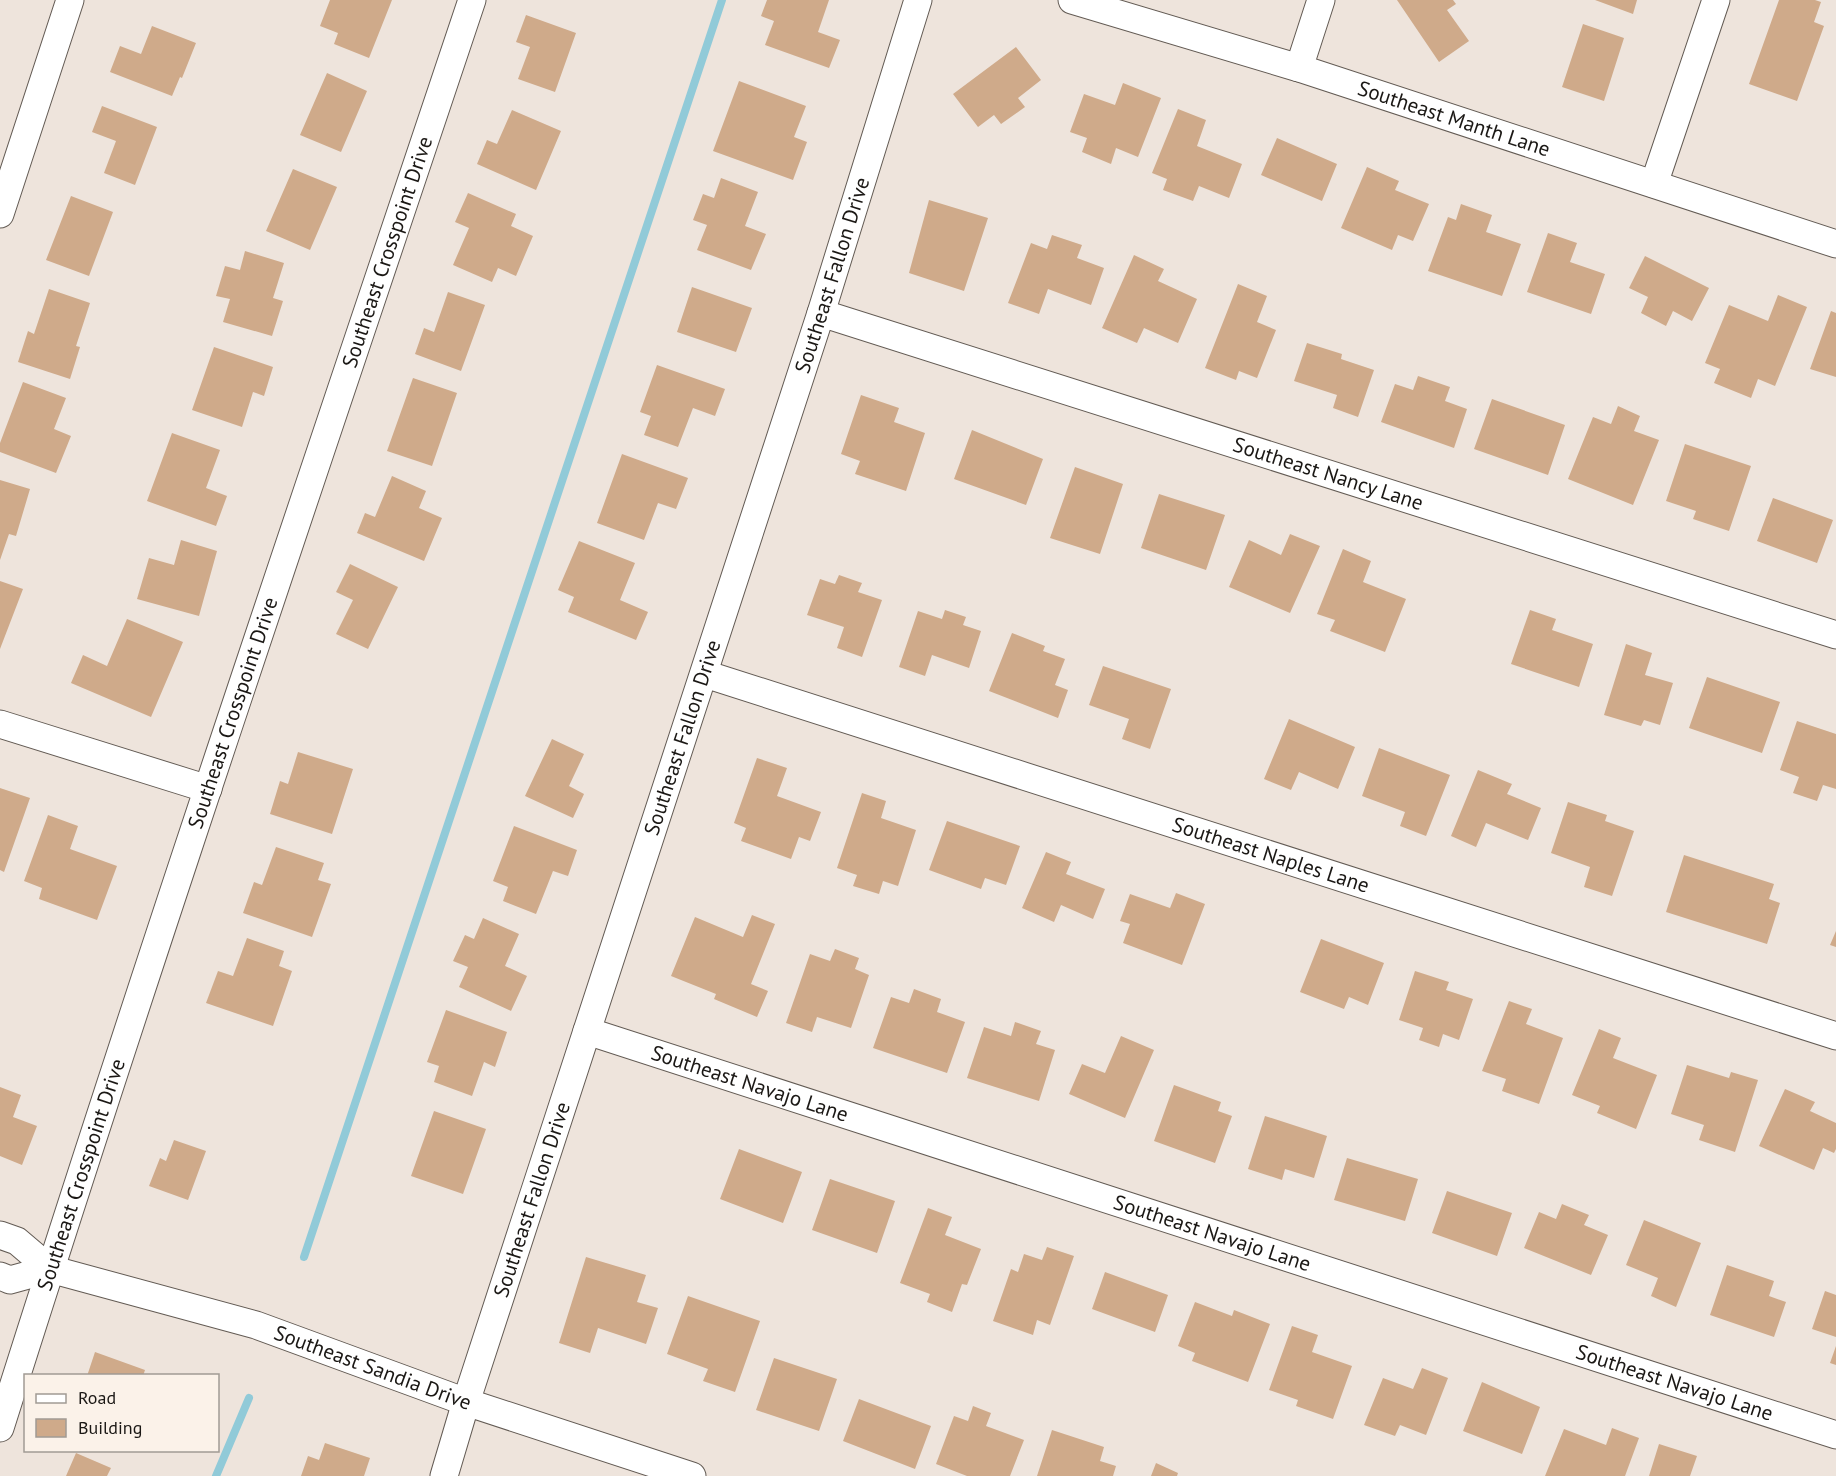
<svg xmlns="http://www.w3.org/2000/svg" width="1836" height="1476" font-family="'PT Sans',sans-serif">
<style>
.lines{fill:none;stroke-linecap:round;stroke-linejoin:round}
.stream{stroke:#91cad8;stroke-width:8}
.building{fill:#cfaa8a}
.minor-casing{stroke:#635b54;stroke-width:29}
.minor{stroke:#fff;stroke-width:27}
.labels{text-anchor:middle;stroke-width:4.5;stroke-linejoin:round;paint-order:stroke}
.street-label{font-size:21px;fill:#1b1815;stroke:#fbf2e9}
</style>
<rect width="100%" height="100%" fill="#eee4dc"/>
<g class="lines">
<path class="stream" d="M 304,1257 L 722,0
M 216,1476 L 249,1398"/>
</g>
<path class="building" d="M 330,0 L 392,0 L 369,58 L 334,44 L 338,33 L 320,26 Z
M 767,0 L 829,0 L 818,32 L 840,40 L 829,68 L 765,45 L 774,21 L 761,16 Z
M 1397,0 L 1453,0 L 1456,4 L 1447,10 L 1469,41 L 1439,62 Z
M 1595,0 L 1637,0 L 1633,14 Z
M 1779,0 L 1815,0 L 1821,2 L 1814,22 L 1824,26 L 1797,101 L 1749,84 Z
M 526,15 L 576,33 L 555,92 L 518,79 L 530,47 L 516,42 Z
M 1583,24 L 1624,38 L 1604,101 L 1562,87 Z
M 152,26 L 196,43 L 182,78 L 180,77 L 172,96 L 110,72 L 120,46 L 141,54 Z
M 1016,47 L 1041,80 L 1018,98 L 1025,107 L 1001,124 L 994,115 L 978,127 L 953,94 Z
M 327,73 L 367,91 L 341,152 L 300,135 Z
M 739,81 L 806,106 L 794,137 L 807,142 L 793,180 L 713,151 Z
M 1123,83 L 1161,98 L 1138,157 L 1116,148 L 1111,164 L 1082,152 L 1087,138 L 1070,132 L 1084,94 L 1115,105 Z
M 102,106 L 157,127 L 135,185 L 104,173 L 116,141 L 92,132 Z
M 1178,109 L 1206,120 L 1197,146 L 1242,164 L 1229,198 L 1199,186 L 1193,201 L 1163,190 L 1167,179 L 1152,173 Z
M 512,110 L 561,131 L 536,190 L 477,164 L 487,140 L 497,144 Z
M 1277,138 L 1337,164 L 1322,201 L 1261,175 Z
M 1367,167 L 1399,181 L 1395,190 L 1429,204 L 1413,241 L 1398,235 L 1392,250 L 1341,228 Z
M 293,169 L 337,187 L 310,250 L 266,231 Z
M 721,178 L 758,192 L 745,226 L 766,234 L 751,270 L 697,250 L 707,225 L 693,220 L 703,194 L 714,198 Z
M 468,193 L 516,214 L 511,226 L 533,236 L 516,276 L 498,268 L 492,282 L 453,265 L 469,228 L 455,222 Z
M 71,196 L 113,212 L 89,276 L 46,260 Z
M 929,200 L 988,218 L 964,291 L 909,273 Z
M 1461,204 L 1492,215 L 1486,232 L 1521,244 L 1502,296 L 1428,271 L 1448,217 L 1456,220 Z
M 1548,233 L 1577,243 L 1570,262 L 1605,274 L 1591,314 L 1527,292 Z
M 1052,235 L 1082,245 L 1077,258 L 1104,268 L 1091,305 L 1048,289 L 1039,314 L 1008,303 L 1031,243 L 1047,249 Z
M 245,251 L 284,263 L 273,298 L 283,301 L 272,336 L 223,322 L 230,299 L 216,296 L 225,266 L 240,270 Z
M 1134,255 L 1164,269 L 1158,281 L 1197,299 L 1178,343 L 1144,328 L 1137,343 L 1102,328 Z
M 1645,256 L 1709,288 L 1692,321 L 1673,311 L 1666,326 L 1641,313 L 1648,297 L 1629,288 Z
M 1238,284 L 1267,296 L 1257,322 L 1276,330 L 1257,378 L 1239,371 L 1236,380 L 1205,368 Z
M 692,287 L 752,308 L 736,352 L 677,332 Z
M 49,289 L 90,303 L 76,346 L 80,347 L 70,379 L 18,362 L 28,331 L 34,334 Z
M 448,292 L 485,305 L 461,371 L 415,354 L 424,328 L 434,332 Z
M 1778,295 L 1807,307 L 1775,386 L 1758,379 L 1751,398 L 1714,383 L 1720,369 L 1705,363 L 1729,305 L 1768,321 Z
M 1831,311 L 1836,313 L 1836,377 L 1810,369 Z
M 1307,343 L 1342,354 L 1341,359 L 1374,370 L 1358,417 L 1333,408 L 1337,395 L 1294,381 Z
M 214,347 L 273,367 L 264,396 L 253,392 L 242,427 L 192,410 Z
M 657,365 L 725,389 L 715,416 L 693,408 L 678,447 L 644,435 L 651,416 L 640,412 Z
M 1418,376 L 1450,387 L 1445,401 L 1467,409 L 1454,448 L 1381,422 L 1395,384 L 1413,390 Z
M 413,378 L 457,393 L 432,466 L 387,451 Z
M 23,382 L 66,398 L 54,429 L 71,436 L 56,473 L 0,452 L 0,443 Z
M 861,395 L 899,408 L 894,422 L 925,433 L 906,491 L 855,474 L 860,461 L 841,454 Z
M 1492,399 L 1565,425 L 1548,475 L 1474,449 Z
M 1618,406 L 1640,416 L 1634,431 L 1659,440 L 1633,505 L 1568,479 L 1593,417 L 1611,424 Z
M 972,430 L 1043,459 L 1026,505 L 954,479 Z
M 172,433 L 220,450 L 206,488 L 227,496 L 216,526 L 147,501 Z
M 1685,444 L 1751,466 L 1729,531 L 1693,519 L 1696,511 L 1666,501 Z
M 622,454 L 688,478 L 676,509 L 658,503 L 644,540 L 597,523 Z
M 1075,467 L 1123,484 L 1100,554 L 1050,538 Z
M 392,476 L 426,491 L 419,508 L 442,518 L 424,561 L 357,533 L 365,513 L 375,517 Z
M 0,480 L 30,489 L 16,536 L 9,534 L 0,560 Z
M 1159,494 L 1225,515 L 1206,570 L 1141,548 Z
M 1773,498 L 1833,520 L 1817,563 L 1757,541 Z
M 1290,534 L 1320,546 L 1290,613 L 1229,587 L 1249,540 L 1281,555 Z
M 181,540 L 217,551 L 199,616 L 137,599 L 149,558 L 174,565 Z
M 579,541 L 635,563 L 620,600 L 648,612 L 636,640 L 568,612 L 574,597 L 558,590 Z
M 1343,549 L 1371,561 L 1363,582 L 1406,599 L 1385,652 L 1330,631 L 1335,620 L 1317,614 Z
M 350,564 L 398,587 L 368,649 L 336,634 L 353,600 L 336,592 Z
M 839,575 L 862,583 L 858,592 L 882,600 L 862,657 L 837,648 L 844,627 L 807,615 L 820,579 L 835,584 Z
M 0,581 L 23,589 L 0,649 Z
M 945,610 L 966,617 L 963,625 L 981,631 L 969,668 L 932,655 L 925,676 L 899,667 L 918,611 L 942,619 Z
M 1530,610 L 1556,619 L 1552,630 L 1593,644 L 1579,687 L 1511,664 Z
M 127,619 L 183,642 L 151,717 L 71,683 L 83,655 L 107,666 Z
M 1012,633 L 1045,646 L 1043,651 L 1065,659 L 1055,685 L 1068,690 L 1058,718 L 989,691 Z
M 1626,644 L 1652,653 L 1645,675 L 1673,683 L 1660,725 L 1644,720 L 1641,726 L 1604,715 Z
M 1103,666 L 1171,689 L 1150,749 L 1122,739 L 1129,719 L 1089,705 Z
M 1707,677 L 1780,702 L 1762,753 L 1689,728 Z
M 1289,719 L 1355,747 L 1338,789 L 1299,772 L 1291,790 L 1264,779 Z
M 1797,721 L 1836,734 L 1836,789 L 1823,785 L 1817,801 L 1793,793 L 1799,777 L 1780,770 Z
M 552,739 L 584,754 L 569,786 L 584,794 L 573,818 L 525,796 Z
M 1379,748 L 1450,775 L 1426,836 L 1400,826 L 1405,812 L 1362,796 Z
M 298,752 L 353,769 L 332,834 L 270,814 L 280,781 L 288,784 Z
M 757,758 L 787,768 L 777,796 L 821,812 L 810,841 L 799,837 L 791,859 L 741,841 L 746,828 L 734,823 Z
M 1478,770 L 1512,784 L 1507,794 L 1541,808 L 1528,840 L 1486,823 L 1476,847 L 1451,836 Z
M 0,788 L 30,798 L 4,872 L 0,870 Z
M 862,793 L 886,801 L 881,818 L 916,830 L 898,886 L 883,881 L 879,894 L 853,886 L 857,875 L 837,868 Z
M 1568,802 L 1607,815 L 1605,821 L 1634,831 L 1612,896 L 1584,887 L 1590,867 L 1551,853 Z
M 48,815 L 78,826 L 70,849 L 117,866 L 97,920 L 39,899 L 42,888 L 24,881 Z
M 947,821 L 1020,846 L 1006,885 L 985,878 L 981,889 L 929,870 Z
M 514,826 L 577,850 L 568,876 L 553,871 L 536,914 L 503,901 L 508,887 L 493,881 Z
M 276,847 L 324,863 L 318,880 L 331,884 L 312,937 L 243,913 L 254,882 L 262,885 Z
M 1046,852 L 1071,862 L 1066,874 L 1105,889 L 1093,919 L 1061,905 L 1054,922 L 1022,908 Z
M 1684,855 L 1774,884 L 1769,899 L 1780,903 L 1767,944 L 1666,912 Z
M 1176,893 L 1205,904 L 1182,965 L 1123,943 L 1130,924 L 1120,921 L 1130,894 L 1170,908 Z
M 752,915 L 775,924 L 751,984 L 768,991 L 757,1017 L 714,999 L 716,994 L 671,976 L 695,917 L 743,937 Z
M 483,918 L 519,934 L 505,966 L 527,976 L 511,1011 L 459,987 L 468,967 L 453,961 L 465,935 L 474,939 Z
M 1836,931 L 1836,947 L 1830,945 Z
M 247,938 L 284,951 L 279,966 L 292,971 L 273,1026 L 206,1003 L 218,971 L 233,976 Z
M 1321,939 L 1384,963 L 1368,1005 L 1349,997 L 1344,1009 L 1300,992 Z
M 835,949 L 859,958 L 855,969 L 869,975 L 851,1028 L 817,1017 L 812,1032 L 786,1023 L 810,954 L 830,961 Z
M 1415,971 L 1449,982 L 1446,990 L 1473,999 L 1459,1040 L 1443,1034 L 1439,1047 L 1419,1040 L 1423,1028 L 1399,1020 Z
M 914,989 L 941,999 L 937,1012 L 965,1022 L 947,1073 L 873,1048 L 891,997 L 909,1003 Z
M 1509,1001 L 1532,1009 L 1526,1024 L 1563,1038 L 1539,1104 L 1502,1091 L 1506,1079 L 1482,1071 Z
M 446,1010 L 507,1032 L 495,1067 L 484,1062 L 472,1096 L 434,1082 L 439,1066 L 427,1062 Z
M 1015,1022 L 1041,1031 L 1036,1044 L 1055,1050 L 1039,1101 L 967,1078 L 984,1027 L 1011,1036 Z
M 1599,1029 L 1621,1038 L 1613,1058 L 1657,1075 L 1636,1129 L 1597,1113 L 1600,1106 L 1572,1095 Z
M 1121,1036 L 1154,1050 L 1125,1118 L 1069,1094 L 1082,1064 L 1105,1073 Z
M 1687,1065 L 1729,1078 L 1731,1072 L 1758,1080 L 1735,1152 L 1699,1140 L 1704,1125 L 1671,1114 Z
M 1174,1085 L 1221,1102 L 1218,1111 L 1232,1116 L 1215,1163 L 1154,1141 Z
M 0,1087 L 21,1095 L 13,1117 L 37,1126 L 22,1165 L 0,1156 Z
M 1785,1089 L 1815,1102 L 1810,1111 L 1836,1123 L 1836,1149 L 1834,1153 L 1823,1148 L 1814,1170 L 1759,1146 Z
M 434,1111 L 486,1129 L 463,1194 L 411,1176 Z
M 1265,1116 L 1327,1136 L 1314,1178 L 1285,1169 L 1282,1180 L 1248,1169 Z
M 174,1140 L 206,1151 L 188,1200 L 149,1186 L 160,1158 L 166,1161 Z
M 739,1149 L 802,1172 L 783,1223 L 720,1199 Z
M 1347,1158 L 1418,1179 L 1405,1221 L 1334,1200 Z
M 830,1179 L 895,1201 L 877,1253 L 812,1230 Z
M 1447,1191 L 1512,1213 L 1497,1256 L 1432,1233 Z
M 1562,1204 L 1589,1215 L 1584,1225 L 1608,1235 L 1591,1275 L 1524,1248 L 1539,1212 L 1556,1219 Z
M 928,1208 L 952,1217 L 945,1235 L 981,1249 L 967,1285 L 962,1284 L 952,1312 L 927,1302 L 930,1294 L 900,1283 Z
M 1644,1220 L 1701,1243 L 1676,1307 L 1651,1296 L 1658,1278 L 1626,1265 Z
M 1047,1247 L 1074,1256 L 1050,1325 L 1037,1320 L 1033,1335 L 993,1321 L 1011,1269 L 1018,1272 L 1024,1254 L 1042,1260 Z
M 586,1257 L 646,1275 L 637,1302 L 658,1308 L 646,1344 L 598,1328 L 590,1353 L 559,1343 Z
M 1727,1265 L 1774,1281 L 1769,1296 L 1786,1302 L 1774,1337 L 1710,1315 Z
M 1105,1272 L 1168,1295 L 1155,1332 L 1092,1309 Z
M 1825,1291 L 1836,1295 L 1836,1337 L 1812,1329 Z
M 688,1296 L 760,1321 L 735,1392 L 703,1381 L 708,1369 L 667,1354 Z
M 1195,1302 L 1232,1316 L 1234,1310 L 1270,1324 L 1248,1382 L 1192,1361 L 1195,1353 L 1178,1346 Z
M 1292,1326 L 1318,1335 L 1312,1352 L 1352,1366 L 1333,1419 L 1296,1406 L 1298,1400 L 1269,1390 Z
M 1836,1346 L 1836,1365 L 1830,1363 Z
M 95,1352 L 145,1370 L 143,1376 L 87,1376 Z
M 774,1358 L 837,1379 L 819,1431 L 756,1410 Z
M 1422,1368 L 1448,1378 L 1426,1435 L 1400,1425 L 1395,1436 L 1364,1425 L 1383,1378 L 1413,1389 Z
M 1482,1382 L 1540,1407 L 1522,1454 L 1463,1431 Z
M 859,1399 L 931,1426 L 915,1469 L 843,1441 Z
M 973,1406 L 991,1413 L 986,1426 L 1024,1440 L 1010,1476 L 967,1476 L 936,1464 L 954,1416 L 968,1421 Z
M 1612,1428 L 1639,1438 L 1625,1476 L 1545,1476 L 1564,1429 L 1606,1445 Z
M 1052,1430 L 1104,1447 L 1100,1461 L 1116,1466 L 1113,1476 L 1037,1476 Z
M 325,1443 L 370,1458 L 364,1476 L 301,1476 L 308,1456 L 319,1460 Z
M 1659,1444 L 1697,1456 L 1690,1476 L 1649,1476 Z
M 76,1453 L 111,1468 L 107,1476 L 66,1476 Z
M 1156,1463 L 1178,1473 L 1177,1476 L 1151,1476 Z"/>
<g class="lines">
<g class="minor-casing">
<g id="minor">
<path id="s1" d="M 1072,0 L 1299,68 L 1836,244"/>
<path d="M 1299,68 L 1321,0"/>
<path d="M 1654,184 L 1716,0"/>
<path d="M 0,214 L 70,0"/>
<path id="s2" d="M 821,313 L 1836,635"/>
<path id="s3" d="M 705,674 L 1836,1036"/>
<path d="M 0,724 L 208,789"/>
<path id="s4" d="M 587,1031 L 1836,1435"/>
<path id="s5" d="M 0,1235 L 17,1241 L 50,1269 L 256,1325 L 466,1402 L 692,1476"/>
<path d="M 0,1276 L 10,1280 L 50,1269"/>
<path id="s6" d="M 0,1428 C 151,950 313,475 472,0"/>
<path id="s7" d="M 444,1476 L 466,1402 L 821,313 L 918,0"/>
</g>
</g>
<use href="#minor" class="minor"/>
</g>
<g class="labels">
<g class="street-label">
<text dy="7" stroke="none"><textPath href="#s1" startOffset="400">Southeast Manth Lane</textPath></text>
<text dy="7" stroke="none"><textPath href="#s6" startOffset="1238">Southeast Crosspoint Drive</textPath></text>
<text dy="7" stroke="none"><textPath href="#s7" startOffset="1262">Southeast Fallon Drive</textPath></text>
<text dy="7" stroke="none"><textPath href="#s2" startOffset="532">Southeast Nancy Lane</textPath></text>
<text dy="7" stroke="none"><textPath href="#s6" startOffset="752">Southeast Crosspoint Drive</textPath></text>
<text dy="7" stroke="none"><textPath href="#s7" startOffset="776">Southeast Fallon Drive</textPath></text>
<text dy="7" stroke="none"><textPath href="#s3" startOffset="594">Southeast Naples Lane</textPath></text>
<text dy="7" stroke="none"><textPath href="#s4" startOffset="171">Southeast Navajo Lane</textPath></text>
<text dy="7" stroke="none"><textPath href="#s6" startOffset="266">Southeast Crosspoint Drive</textPath></text>
<text dy="7" stroke="none"><textPath href="#s7" startOffset="290">Southeast Fallon Drive</textPath></text>
<text dy="7" stroke="none"><textPath href="#s4" startOffset="657">Southeast Navajo Lane</textPath></text>
<text dy="7" stroke="none"><textPath href="#s5" startOffset="399">Southeast Sandia Drive</textPath></text>
<text dy="7" stroke="none"><textPath href="#s4" startOffset="1143">Southeast Navajo Lane</textPath></text>
</g>
</g>
<rect x="24" y="1374" width="195" height="78" fill="#fbf2e9" stroke="#a19b94" stroke-width="1.5"/>
<rect x="36" y="1394" width="30" height="9" fill="#ffffff" stroke="#a19b94" stroke-width="1.5"/>
<text x="78" y="1404" font-size="18" fill="#1b1815">Road</text>
<rect x="36" y="1419" width="30" height="18" fill="#cfaa8a" stroke="#a19b94" stroke-width="1.5"/>
<text x="78" y="1434" font-size="18" fill="#1b1815">Building</text>
</svg>
